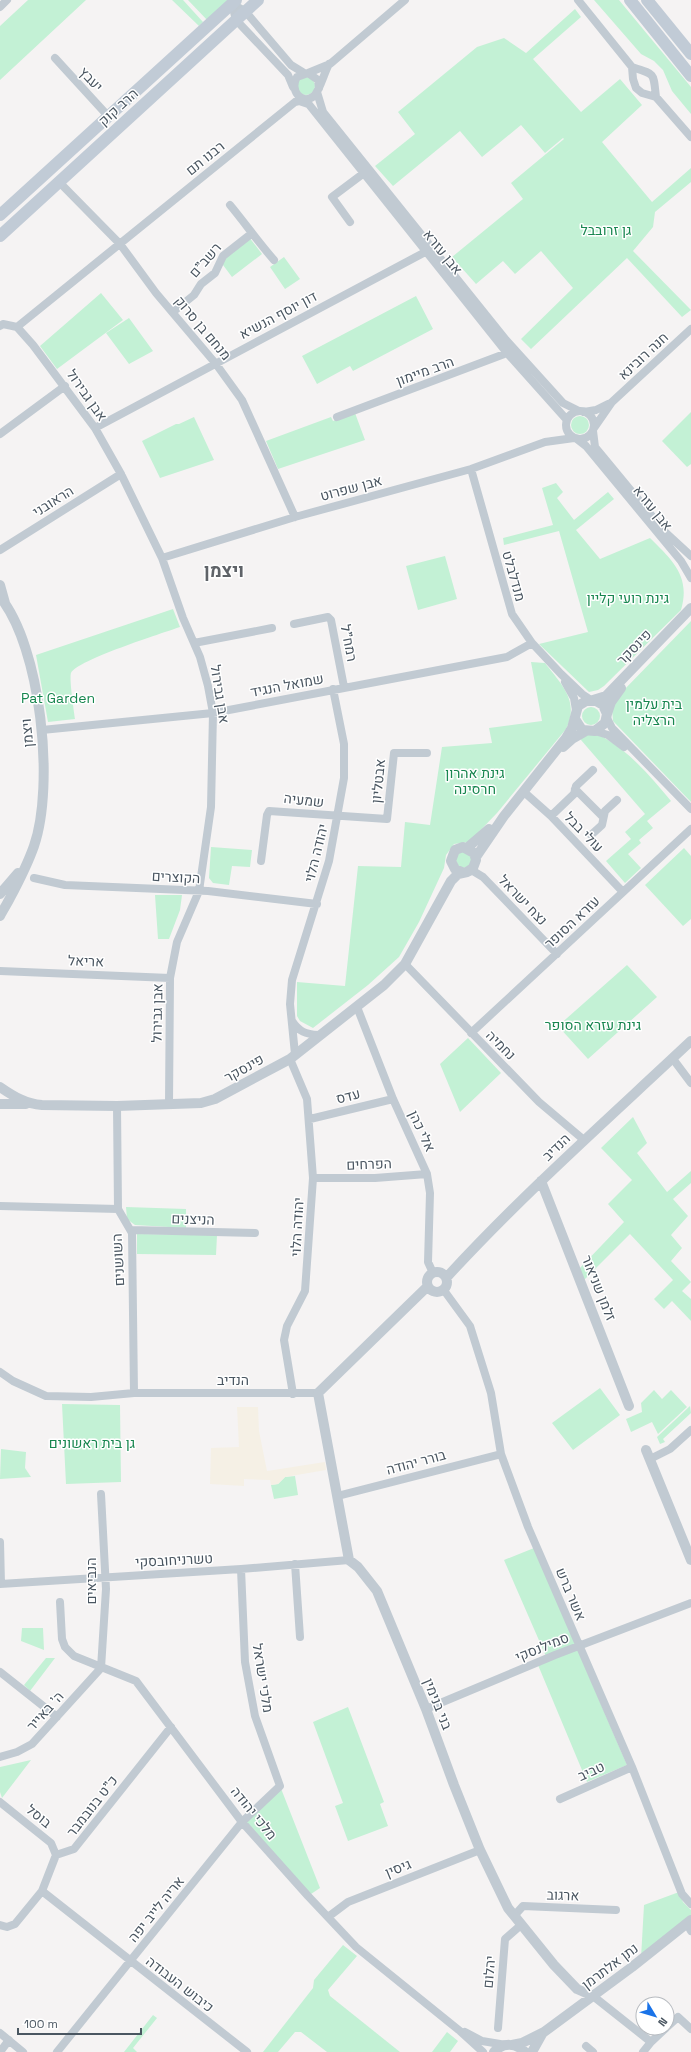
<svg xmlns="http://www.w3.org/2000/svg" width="691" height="2052" font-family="'Space Grotesk',Heebo,sans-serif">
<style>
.green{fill:#c3f1d5}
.sand{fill:#f5f0e5}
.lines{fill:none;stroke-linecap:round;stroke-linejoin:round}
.minor{stroke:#c1cad2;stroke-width:8}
.tertiary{stroke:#c1cad2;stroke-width:10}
.secondary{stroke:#c1cbd6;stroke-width:12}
.labels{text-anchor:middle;stroke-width:3;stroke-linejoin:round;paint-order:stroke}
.street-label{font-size:14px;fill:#4a5661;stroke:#fff}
.park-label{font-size:14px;fill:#17864f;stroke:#fff}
.district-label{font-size:18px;font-weight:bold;fill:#5f6368;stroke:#fff}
</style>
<rect width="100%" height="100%" fill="#f5f3f3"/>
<path class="green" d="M 28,0 L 86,0 L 0,80 L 0,26 Z
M 172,0 L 183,0 L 203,22 L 199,26 Z
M 188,0 L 230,0 L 208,21 Z
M 594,0 L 619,0 L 691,87 L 691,114 L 672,91 L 663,70 L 654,61 L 641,54 Z
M 575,9 L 581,17 L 533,59 L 581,112 L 620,79 L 642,105 L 602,142 L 652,202 L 691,168 L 691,182 L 655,212 L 653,227 L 633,251 L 691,310 L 682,317 L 627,258 L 531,349 L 521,339 L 573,288 L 541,251 L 515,274 L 503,261 L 476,284 L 452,257 L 523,199 L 511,183 L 564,139 L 563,138 L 545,153 L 521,125 L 482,157 L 460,131 L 393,186 L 375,166 L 415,134 L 398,112 L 477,47 L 504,38 L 526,53 Z
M297 86a9 9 0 1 1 18 0a9 9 0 1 1-18 0Z
M 249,237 L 262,254 L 232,277 L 223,265 L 222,258 Z
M 284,257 L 300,279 L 285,289 L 270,267 Z
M 101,293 L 123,320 L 57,369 L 40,346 Z
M 416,296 L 433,329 L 353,371 L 350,366 L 317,384 L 302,356 Z
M 129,318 L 153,351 L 129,364 L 106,333 Z
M 691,412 L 691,464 L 687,467 L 662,441 Z
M 355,413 L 365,440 L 278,469 L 266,441 L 331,417 L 333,421 Z
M571 425a9 9 0 1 1 18 0a9 9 0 1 1-18 0Z
M 194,417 L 214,460 L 160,478 L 142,441 L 176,424 L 179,424 Z
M 556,483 L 563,492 L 557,498 L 574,520 L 608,492 L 614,499 L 576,530 L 600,559 L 650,538 C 672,560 691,576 681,610 L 604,686 L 598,690 L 589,692 L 539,644 L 588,632 L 559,531 L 504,545 L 503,538 L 553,525 L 542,488 Z
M 445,556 L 457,599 L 418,610 L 406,566 Z
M 173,609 L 180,627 C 163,633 77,660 71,673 C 69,679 74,711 75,719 L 48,722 L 36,655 Z
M 691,621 L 691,802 L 613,721 L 612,709 L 622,692 Z
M 531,662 L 545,663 C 561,684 580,701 566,729 L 497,813 L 469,842 L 454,844 L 446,855 L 444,868 L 419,922 L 399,957 L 368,985 L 313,1028 L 300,1021 L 297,1016 L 297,982 L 345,986 L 358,866 L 401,867 L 405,822 L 430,825 L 442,747 L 492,743 L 489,728 L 542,721 Z
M582 716a9 9 0 1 1 18 0a9 9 0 1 1-18 0Z
M 579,730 C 586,732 596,734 603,737 C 630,752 651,777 671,801 L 647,821 L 653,828 L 639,840 L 641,843 L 628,854 L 641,868 L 625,883 L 606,861 L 631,839 L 625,832 L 645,814 L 581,740 Z
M 211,847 L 252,850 L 250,867 L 232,866 L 229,885 L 213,883 L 209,878 Z
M 684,848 L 691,856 L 691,919 L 683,926 L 645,885 Z
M 458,851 L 471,853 L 472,865 L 460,869 L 454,856 Z
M 155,895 L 182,895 L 180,910 L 169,939 L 158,939 Z
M 627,965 L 657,997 L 588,1059 L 558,1026 Z
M 468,1038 L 501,1073 L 460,1112 L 440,1064 Z
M 633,1117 L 647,1143 L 637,1153 L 667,1192 L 691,1171 L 691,1183 L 673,1199 L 688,1216 L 671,1235 L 682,1248 L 671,1261 L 691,1282 L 682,1291 L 691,1299 L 691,1321 L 672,1301 L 664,1309 L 654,1299 L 673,1280 L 630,1234 L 584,1280 L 579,1269 L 624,1222 L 608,1204 L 632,1180 L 601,1148 Z
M 126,1207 L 186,1209 L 186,1228 L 135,1225 L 127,1219 Z
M 137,1234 L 217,1235 L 216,1255 L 137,1254 Z
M 600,1388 L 620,1415 L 573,1450 L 552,1423 Z
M 654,1390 L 662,1399 L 671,1390 L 687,1407 L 658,1434 L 652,1422 L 631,1432 L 626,1419 L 642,1412 L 641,1403 Z
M 62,1404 L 120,1405 L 121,1482 L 66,1484 Z
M 690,1406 L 691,1413 L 663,1439 L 665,1442 L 660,1444 L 657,1437 Z
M 1,1449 L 26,1452 L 25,1468 L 31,1477 L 0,1479 Z
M 295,1476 L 298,1495 L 274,1499 L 271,1485 L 278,1484 L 285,1477 Z
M 534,1548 L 627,1765 L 587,1782 L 538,1665 L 548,1661 L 504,1560 Z
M 22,1628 L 43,1628 L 44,1650 L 21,1641 Z
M 46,1658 L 55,1658 L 30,1691 L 24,1685 Z
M 348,1707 L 384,1802 L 380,1804 L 388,1826 L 348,1841 L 335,1806 L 343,1803 L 313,1722 Z
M 31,1760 L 2,1798 L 0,1792 L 0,1767 Z
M 280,1786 L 320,1888 L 308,1896 L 242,1822 Z
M 679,1892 L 683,1902 L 691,1910 L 691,1919 L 641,1958 L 644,1905 Z
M 343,1945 L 357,1956 L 328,1990 L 330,1996 L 400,2052 L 327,2052 L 301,2032 L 295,2032 L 278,2052 L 263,2052 L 313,1988 L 314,1980 Z
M 153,2015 L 157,2018 L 133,2048 L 137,2052 L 124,2052 Z
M 447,2032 L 458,2041 L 450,2052 L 432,2052 Z"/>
<path class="sand" d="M 237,1407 L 258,1407 L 259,1431 L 267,1471 L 325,1462 L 326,1470 L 285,1477 L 278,1484 L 271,1485 L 270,1480 L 244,1479 L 244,1486 L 210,1484 L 211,1448 L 239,1447 Z"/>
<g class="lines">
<path class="minor" d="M 578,0 L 632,67 L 633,79 L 636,88 L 642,93 L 656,97 L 691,137
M 232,4 L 236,20 L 288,75 L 293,87
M 232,4 L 245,11 L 291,65 L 304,73
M 0,7 L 7,0
M 55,58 L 108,116
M 632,67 C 656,75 653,72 656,97
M 308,73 L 330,64 L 405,0
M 319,88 L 318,80 L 308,73 L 297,77 C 289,89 301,106 314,96 C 320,90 324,73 329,64
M 317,92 L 323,112 L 506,340 L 563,403 L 579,411
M 302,98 L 307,102 L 507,353 L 567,420
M 54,186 L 59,184 L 63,186 L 120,244 L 156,293 L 216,364 L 242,400 L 295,517
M 230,205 C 245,223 258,242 274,260
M 350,222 L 332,197 L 364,173
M 173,312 L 194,295 L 201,284 L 215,273 L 223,256 L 251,234
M 0,326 L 3,324 L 17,327 L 33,345 L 95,428 L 121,474 L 162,558 L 183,618 L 200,657 L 208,686 L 213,713 L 211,807 L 199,891 L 177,942 L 170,978 L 169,1104
M 17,327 L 295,102 L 299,101 L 308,104
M566 425a14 14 0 1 1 28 0a14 14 0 1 1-28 0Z
M 584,412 L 596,410 L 608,404
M 337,417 L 507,353 L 511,354
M 95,428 L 429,250
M 594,428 L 612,402 L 691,329
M 593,431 L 595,447 L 600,453 L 666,533 L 691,556
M 0,434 L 65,386
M 577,439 L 586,446 L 681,561 L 691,578
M 471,469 L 512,614 L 532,643 L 561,674 L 582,694 L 591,700
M 0,550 L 121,474
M 162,558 L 295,517 L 471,469 L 545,442 L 574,438
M 294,624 L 328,617 L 331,620 L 344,687
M 194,643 L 272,628
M 565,682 L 574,698 L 576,710
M 607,718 L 612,728 L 691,809
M 42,730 L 213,713 L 507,657 L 532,643
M 595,731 L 608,735 L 624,747
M 575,789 L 603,817
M 524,792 L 551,816 L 623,892
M 551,816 L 574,794 L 576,786 L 593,770
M 591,835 L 602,825 L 605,811 L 617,800
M 261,861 L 267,815 L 269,811 L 387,819 L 394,753 L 427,753
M 467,872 L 473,871 L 483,877 L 557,954
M 34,878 L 65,885 L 208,891 L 317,904
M 405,964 L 539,1102 L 584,1140
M 0,971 L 170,978
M 357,1007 L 393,1099 L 427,1174 L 430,1193 L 428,1262 L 433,1273
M 292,1021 C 299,1032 306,1034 318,1035
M 471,1033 L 691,829
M 295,1054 L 290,1004 L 292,980 L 329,861 L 344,778 L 344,744 L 333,689
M 290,1059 L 307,1099 L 313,1178 L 305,1291 L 287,1326 L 284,1340 L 293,1394
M 673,1059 L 691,1083
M 117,1106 L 118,1209 L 132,1233 L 134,1393
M 310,1119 L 393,1099
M 313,1178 L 375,1178 L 427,1174
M 0,1206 L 118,1209
M 131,1230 L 255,1233
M 443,1289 L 470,1326 L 491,1393 L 501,1454 L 528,1527 L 632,1767 L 682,1894 L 691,1904
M 0,1372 L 13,1381 L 46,1396 L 91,1397 L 134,1393 L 318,1393
M 650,1459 L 670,1449 L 691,1430
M 337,1496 L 501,1454
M 0,1542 L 1,1584
M 295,1564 L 300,1637
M 0,1584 L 241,1569 L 349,1560
M 60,1602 L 62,1639 L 65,1647 L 74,1656 L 136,1681 L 242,1822 L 308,1896 L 356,1947 L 460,2031 L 483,2052
M 101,1668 L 106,1589 L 101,1494
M 0,1672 L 57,1717
M 426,1709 L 555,1655 L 691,1603
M 0,1757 L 17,1752 L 32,1744 L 101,1668
M 560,1799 L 632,1767
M 0,1802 L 51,1843 L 56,1855
M 42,1891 L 247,2052
M 514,1916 L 523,1906 L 616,1910
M 328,1917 L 348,1902 L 480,1850
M 687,1924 L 691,1931
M 0,1925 L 7,1927 L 15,1924 L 42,1891 L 56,1855 L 74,1849 L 171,1727
M 593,1996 L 651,2042 L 666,2028
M 667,2027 L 678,2017 L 691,2029
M 498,2028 L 505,1939 L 521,1925
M 465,2032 L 482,2041 L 506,2045
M 0,2033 L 23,2052
M 586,2046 L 593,2052
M 0,2052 L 9,2040
M 57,2052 L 242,1822 L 280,1786 L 255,1716 L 245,1662 L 241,1569
M 643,2052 L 651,2042"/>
<path class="tertiary" d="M 0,585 L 5,603
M 0,597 C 41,647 55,785 34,846 C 28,863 19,881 10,898 C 7,904 3,910 0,916
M 593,700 L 606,696 L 691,608
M 607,714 L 611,702 L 621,688
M 563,747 L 572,739 L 586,731
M 467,848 L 489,829
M 476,857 L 504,816 L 566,738 L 572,728 L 578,706 L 586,701 L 596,701 L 603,705 L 607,714 L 605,723 L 595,731 L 582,730 L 575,719
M 0,894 L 18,873
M 0,1087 C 13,1096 26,1104 42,1105 L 117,1106 L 201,1103 L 215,1099 L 290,1059 L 384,985 L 405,964 L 451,881 L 458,874 L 467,872 L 473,868 L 476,860 L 474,853 L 463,847 L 455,850 L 451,861 L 455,869 L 462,872
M 0,1104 L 26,1104
M 541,1181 L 629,1406
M427 1282a10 10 0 1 1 20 0a10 10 0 1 1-20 0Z
M 446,1278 C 523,1194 608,1119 691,1041
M 428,1286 L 318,1393 L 349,1560 L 358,1567 L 377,1591 L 426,1709 L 454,1785 L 480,1850 L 508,1908 L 554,1965 L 577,1989 L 593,1996
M 646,1450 L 691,1560
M 512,2045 L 522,2043 L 544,2032 L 632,1967 L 691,1920
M 494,2052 C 503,2042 516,2043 525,2052
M 532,2052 L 542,2034"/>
<path class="secondary" d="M 630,0 L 691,76
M 647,0 L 691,54
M 0,215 L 236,0
M 0,236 L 258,0"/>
</g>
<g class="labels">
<g class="street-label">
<text transform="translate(91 79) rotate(47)" y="5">יעבץ</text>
<text transform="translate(118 107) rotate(-42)" y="5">הרב קוק</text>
<text transform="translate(205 158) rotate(-39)" y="5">רבנו תם</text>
<text transform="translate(443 252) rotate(51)" y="5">אבן עזרא</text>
<text transform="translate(205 260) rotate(-49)" y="5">רשב"ם</text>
<text transform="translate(278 315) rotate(-28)" y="5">דון יוסף הנשיא</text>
<text transform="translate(203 328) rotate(50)" y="5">מנחם בן סרוק</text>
<text transform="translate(643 356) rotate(-43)" y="5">חנה רובינא</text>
<text transform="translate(425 371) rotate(-20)" y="5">הרב מיימון</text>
<text transform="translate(87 395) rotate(55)" y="5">אבן גבירול</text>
<text transform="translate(351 488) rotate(-15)" y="5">אבן שפרוט</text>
<text transform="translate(53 501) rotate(-32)" y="5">הראובני</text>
<text transform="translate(653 508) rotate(51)" y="5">אבן עזרא</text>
<text transform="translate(514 576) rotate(74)" y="5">מנדלבלט</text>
<text transform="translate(349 643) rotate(79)" y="5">רמח"ל</text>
<text transform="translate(634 647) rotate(-46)" y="5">פינסקר</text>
<text transform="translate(287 685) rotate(-11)" y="5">שמואל הנגיד</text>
<text transform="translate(220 694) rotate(81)" y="5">אבן גבירול</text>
<text transform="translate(27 733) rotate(-95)" y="5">ויצמן</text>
<text transform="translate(378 781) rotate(-84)" y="5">אבטליון</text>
<text transform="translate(304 800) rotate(6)" y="5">שמעיה</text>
<text transform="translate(584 832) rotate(46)" y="5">עולי בבל</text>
<text transform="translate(316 853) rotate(-76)" y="5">יהודה הלוי</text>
<text transform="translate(176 877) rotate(3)" y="5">הקוצרים</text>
<text transform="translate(523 900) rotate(46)" y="5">נצח ישראל</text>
<text transform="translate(572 922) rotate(-43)" y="5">עזרא הסופר</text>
<text transform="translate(86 961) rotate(2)" y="5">אריאל</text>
<text transform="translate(157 1013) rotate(-89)" y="5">אבן גבירול</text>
<text transform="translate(501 1045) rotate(45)" y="5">נחמיה</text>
<text transform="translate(244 1068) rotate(-29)" y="5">פינסקר</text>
<text transform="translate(348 1096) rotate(-14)" y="5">עדס</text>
<text transform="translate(422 1131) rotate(65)" y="5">אלי כהן</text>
<text transform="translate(556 1147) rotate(-44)" y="5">הנדיב</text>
<text transform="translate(369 1164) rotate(-2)" y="5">הפרחים</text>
<text transform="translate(193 1219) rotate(2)" y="5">הניצנים</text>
<text transform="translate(297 1227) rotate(-87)" y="5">יהודה הלוי</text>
<text transform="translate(118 1260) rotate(-93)" y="5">השושנים</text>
<text transform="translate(599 1288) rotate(68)" y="5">זלמן שניאור</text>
<text x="233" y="1385">הנדיב</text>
<text transform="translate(416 1462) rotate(-15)" y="5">בורר יהודה</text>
<text transform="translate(174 1560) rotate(-3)" y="5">טשרניחובסקי</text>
<text transform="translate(91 1581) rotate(-90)" y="5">הנביאים</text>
<text transform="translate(571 1594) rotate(67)" y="5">אשר ברש</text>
<text transform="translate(542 1647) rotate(-22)" y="5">סמילנסקי</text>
<text transform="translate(263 1678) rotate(81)" y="5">מלכי ישראל</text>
<text transform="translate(438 1704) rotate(68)" y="5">בני בנימין</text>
<text transform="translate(45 1711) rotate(-48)" y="5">ה' באייר</text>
<text transform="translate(591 1771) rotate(-24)" y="5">טביב</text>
<text transform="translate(92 1806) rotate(-52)" y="5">כ"ט בנובמבר</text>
<text transform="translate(254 1813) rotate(51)" y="5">מלכי יהודה</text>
<text transform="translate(39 1816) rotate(39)" y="5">בוסל</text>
<text transform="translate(398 1868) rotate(-22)" y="5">גיסין</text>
<text transform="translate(563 1895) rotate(2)" y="5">ארגוב</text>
<text transform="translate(156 1909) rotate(-51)" y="5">אריה לייב יפה</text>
<text transform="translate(610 1966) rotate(-37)" y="5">נתן אלתרמן</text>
<text transform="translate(489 1972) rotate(-85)" y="5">יהלום</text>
<text transform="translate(180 1984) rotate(38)" y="5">כיבוש העבודה</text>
</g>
<g class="park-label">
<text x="606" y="235">גן זרובבל</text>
<text x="628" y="603">גינת רועי קליין</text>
<text x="58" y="703">Pat Garden</text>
<text x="654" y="709">בית עלמין<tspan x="654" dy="16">הרצליה</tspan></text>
<text x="475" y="778">גינת אהרון<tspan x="475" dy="16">חרסינה</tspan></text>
<text x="593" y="1030">גינת עזרא הסופר</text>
<text x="92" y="1448">גן בית ראשונים</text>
</g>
<g class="district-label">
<text x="224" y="577">ויצמן</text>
</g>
</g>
<g transform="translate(655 2016) rotate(128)"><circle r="19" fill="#ffffff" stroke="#b7bbc0"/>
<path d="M0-3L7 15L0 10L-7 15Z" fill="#1a73e8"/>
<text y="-6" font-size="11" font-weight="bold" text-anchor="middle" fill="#4a5661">N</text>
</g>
<path d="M18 2028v6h123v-6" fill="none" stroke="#4a5661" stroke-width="2"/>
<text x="24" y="2028" font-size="12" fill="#4a5661" stroke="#ffffff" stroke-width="3" paint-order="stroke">100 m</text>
</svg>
